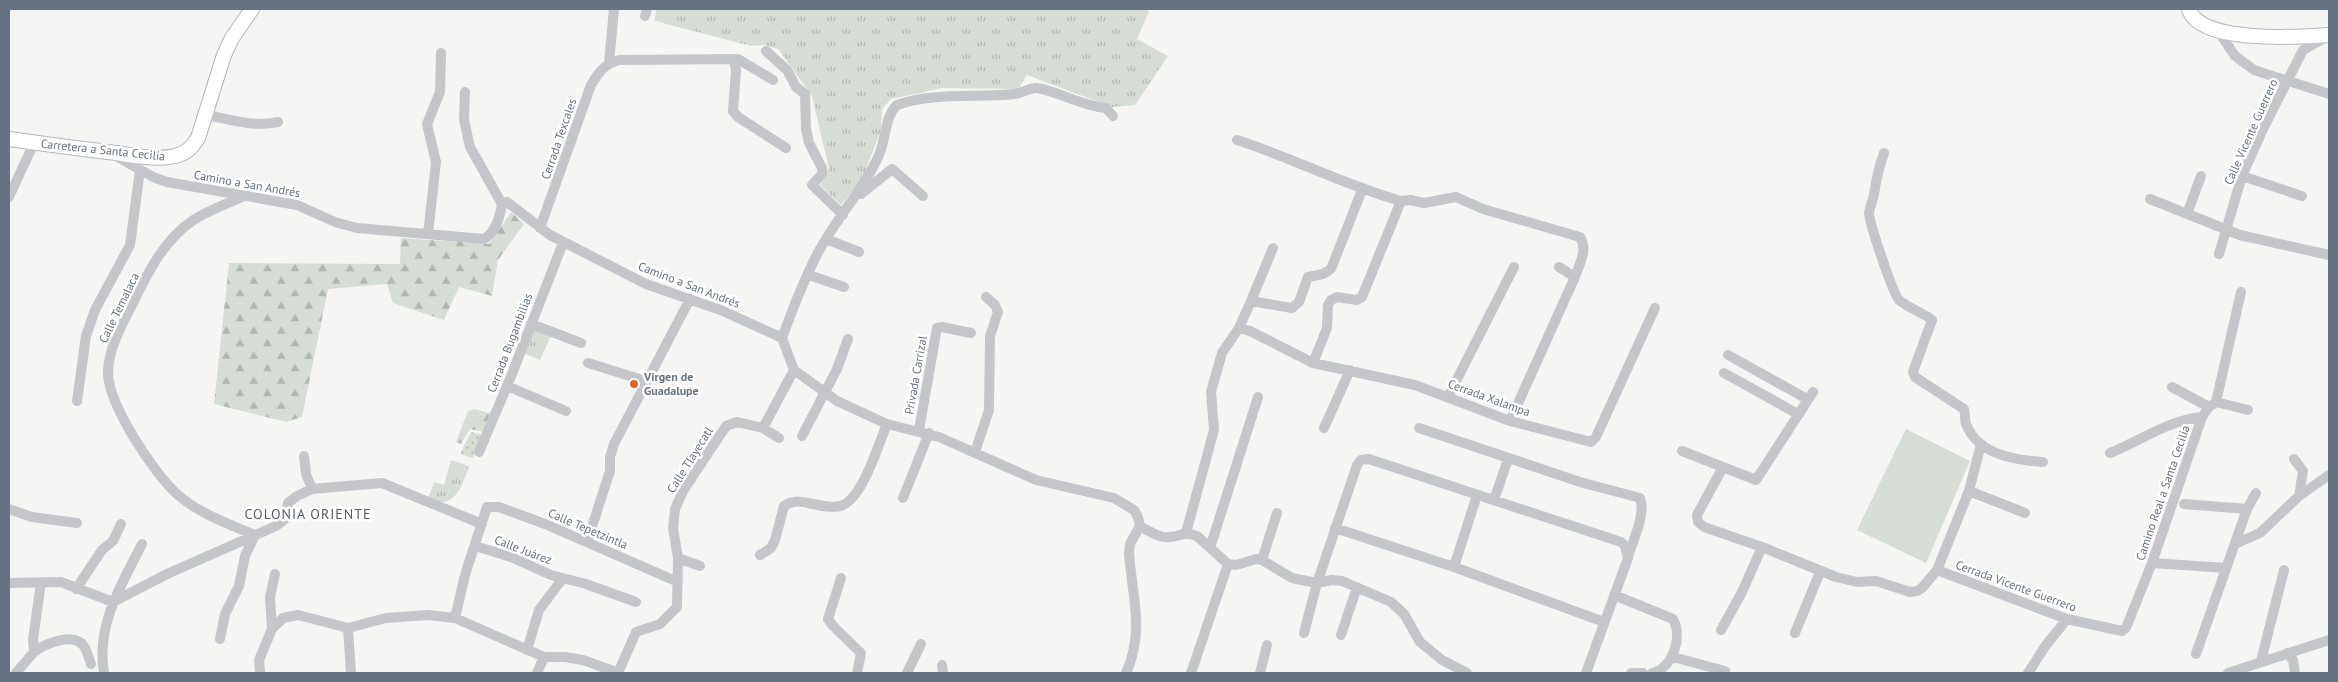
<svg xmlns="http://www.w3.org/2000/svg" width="2338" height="682" font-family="'PT Sans',sans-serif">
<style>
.grass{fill:url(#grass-tufts)}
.forest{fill:url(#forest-firs)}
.garden{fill:url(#garden-dots)}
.pitch{fill:#d6ddd4}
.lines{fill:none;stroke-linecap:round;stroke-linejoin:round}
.major-casing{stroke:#b4b8bc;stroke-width:16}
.minor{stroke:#c4c6ca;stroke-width:10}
.major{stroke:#fff;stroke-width:14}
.poi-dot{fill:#dc672d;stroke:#fff;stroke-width:2}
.labels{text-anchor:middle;stroke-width:5;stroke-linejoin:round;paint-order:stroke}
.street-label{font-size:12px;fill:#667382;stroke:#fff}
.poi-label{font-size:12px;font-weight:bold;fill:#667382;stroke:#fff;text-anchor:start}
.neighbourhood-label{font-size:14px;letter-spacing:1px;fill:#545d68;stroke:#fff}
</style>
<defs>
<pattern id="grass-tufts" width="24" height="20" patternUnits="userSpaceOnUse" patternTransform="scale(1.25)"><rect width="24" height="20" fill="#d6ddd4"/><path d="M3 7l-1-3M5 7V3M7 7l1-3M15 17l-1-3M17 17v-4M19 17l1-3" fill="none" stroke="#b1b8b1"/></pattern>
<pattern id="forest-firs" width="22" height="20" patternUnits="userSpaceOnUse" patternTransform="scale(1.25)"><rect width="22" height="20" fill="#d6ddd4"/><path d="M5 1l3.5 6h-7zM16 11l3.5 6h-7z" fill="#b1b8b1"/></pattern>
<pattern id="garden-dots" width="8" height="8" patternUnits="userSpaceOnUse" patternTransform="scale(1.25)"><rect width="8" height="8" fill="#d6ddd4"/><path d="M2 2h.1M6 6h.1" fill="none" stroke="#b1b8b1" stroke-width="1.8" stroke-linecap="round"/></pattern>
</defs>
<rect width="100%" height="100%" fill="#f5f6f3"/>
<path class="grass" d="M 656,9 L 1146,9 L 1149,11 L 1137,39 L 1168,56 L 1135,105 L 1112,107 L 1027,75 L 1018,89 L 942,88 L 891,99 L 882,109 L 881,130 L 862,179 L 841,205 L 820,185 L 829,169 L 812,96 L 778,49 L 764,45 L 751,46 L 655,21 Z
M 533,328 L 551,336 L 540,360 L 523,353 Z
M 451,460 L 469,466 C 462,486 455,511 428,499 L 434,482 L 444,485 Z"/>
<path class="forest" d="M 511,212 L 524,224 L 498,260 L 492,296 L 459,287 L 444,320 L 393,303 L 387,284 L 328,289 L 302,417 L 286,422 L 214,404 L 229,263 L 400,264 L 401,238 L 489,244 Z
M 475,409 L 492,414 L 485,432 L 470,429 L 461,444 L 456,442 L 468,411 Z"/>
<path class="garden" d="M 471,432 L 483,435 L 473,458 L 460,454 Z"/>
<path class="pitch" d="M 1906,429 L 1970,461 L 1926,563 L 1857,530 Z"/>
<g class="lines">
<g class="major-casing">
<path id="major" d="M 2189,9 C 2199,44 2300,37 2329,35
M 9,139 C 45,144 81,149 117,153 C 134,156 157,160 175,156 C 186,154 192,147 198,138 L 224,55 L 232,38 L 252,9"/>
</g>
<path class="minor" d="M 645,16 L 647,9
M 2217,29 L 2235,56 L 2254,70 L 2329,94
M 766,51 L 787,70 L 796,87 L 805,94 L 806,129 L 809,143 L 822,168 L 822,174 L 812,185 L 843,215
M 734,60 L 736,70 L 733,111 L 738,117 L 786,148
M 609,63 L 614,9
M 465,92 L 464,120 L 470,147 L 502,204
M 207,115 C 231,120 254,127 278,122
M 1237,140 C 1293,158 1344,185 1401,201 L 1362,297 L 1357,300 L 1337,297 L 1331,300 L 1328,305 L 1327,328 L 1313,363
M 1884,153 C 1879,167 1876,180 1874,194 C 1873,200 1870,206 1869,213 C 1869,222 1893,294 1899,300 C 1908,308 1922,312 1932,320 L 1913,372 L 1915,377 L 1964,409 C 1966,414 1964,419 1966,424 C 1978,455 2015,460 2043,462
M 114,155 L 153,177 L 167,182 L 297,205 L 335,222 L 357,228 L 484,239 C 496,232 500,217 502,204 L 507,202 L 550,235 L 646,284 L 723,311 L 782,338 L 794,370 L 837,401 L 887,424 L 939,437 L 1036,480 L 1114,498 L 1134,510 L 1138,517 L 1140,526 C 1159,537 1164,541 1186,533
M 2242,176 L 2302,196
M 861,194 L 892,169 L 923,196
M 9,197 L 34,143
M 2150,199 L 2240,235 L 2329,255
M 1401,201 L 1410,200 L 1424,203 L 1456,197 L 1483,209 L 1580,237 C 1588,251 1580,262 1575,277
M 2187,214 L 2201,176
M 540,228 L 591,85 C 599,72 604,64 619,60 L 738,59 L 773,80
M 428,234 L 436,162 L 427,124 L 440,92 L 441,53
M 826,239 L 859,252
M 2219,254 L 2242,176 L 2263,129 L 2303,50 L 2328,36
M 809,275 L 844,287
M 1251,301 L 1273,248
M 531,324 L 581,343
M 1239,328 L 1250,331 L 1313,363 L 1415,385 L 1510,421 L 1591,442 L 1596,437 L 1655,308
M 782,338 C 793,308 805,276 820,249 C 838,216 864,189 879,155 C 886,139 885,116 897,105 C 934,92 977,98 1015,94 C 1023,93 1030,87 1037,88 C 1061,92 1081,106 1106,108 L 1113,116
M 1728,355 L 1807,399
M 588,363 L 646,381
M 1724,373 L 1798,414
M 507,386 L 566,411
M 1448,397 L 1514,267
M 77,401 L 86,336 L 95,310 L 130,245 L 140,170
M 2216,402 L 2248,410
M 2209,407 L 2216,402 L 2241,292
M 1510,421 L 1575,277 L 1559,267
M 763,428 L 779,438
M 1324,428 L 1350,370
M 1419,428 L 1580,482 L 1640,498 C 1646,515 1633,540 1628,557
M 919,430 L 937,328 L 942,327 L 971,333
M 802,436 L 837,369 L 848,339
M 1682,451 L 1756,480 L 1813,392
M 479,452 L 510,379 L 563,243
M 975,452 L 989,410 L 990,336 L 998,312 L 995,305 L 986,297
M 2110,453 C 2140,441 2169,420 2202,417
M 304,456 L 306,474 L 312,489
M 2294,459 L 2303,471 L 2299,496
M 1723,467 L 1697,515 L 1698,522 L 1704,527 L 1762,547 L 1836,577 L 1857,582 L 1876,581 L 1910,592 L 1917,591 L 1922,588 L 1937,570 L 1969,491 L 1981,444
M 1969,491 L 2025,513
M 903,498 L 929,433
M 1494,500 L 1508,459
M 2184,504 L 2247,509
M 9,509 L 32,517 L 77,523
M 1335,528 L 1454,567 L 1604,622
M 1186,533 L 1214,430 L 1211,392 L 1222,353 L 1239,328 L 1251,301 L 1292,308 L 1299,302 L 1308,277 L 1323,274 L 1331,269 L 1362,190
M 1186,533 L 1197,536 L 1228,564 L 1236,565 L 1256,559 L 1262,560 L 1292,578 L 1317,583 L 1332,580 L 1342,581 L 1391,602 L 1404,614 L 1420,642 L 1442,660 L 1467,673
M 587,542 L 610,471 L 610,457 L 614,444 L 690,299
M 2235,544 L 2260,533 L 2299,496 L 2329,475
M 475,546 L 511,557 L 551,575 L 586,584 L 636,602
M 1210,548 L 1258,397
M 760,555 L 771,548 L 775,540 L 784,506 C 793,499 802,502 813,504 C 822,506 831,508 840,506 C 862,501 879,443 887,424
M 678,558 L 700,566
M 1262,560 L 1277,513
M 2152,563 L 2226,568
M 1454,567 L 1477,495
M 1937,570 L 2067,619 L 2122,631 L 2126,628 L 2152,563 L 2202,417 L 2209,407 L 2172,387
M 841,578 L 828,619 L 833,626 L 861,653 L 857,673
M 9,583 L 61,582 L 113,602 L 167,574 L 276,526 L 285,519 L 288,503 L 297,496 L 312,489 L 382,483 L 482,524
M 76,589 L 102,550 L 113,541 L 121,524
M 1614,595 L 1673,619 C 1683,637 1673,668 1652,673
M 455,618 L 465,575 L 487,507 L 499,507 L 545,524 L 678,582
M 348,628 L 351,673
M 272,629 L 270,597 L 275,574
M 1721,630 L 1742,592 L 1762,547
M 1304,633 L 1317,583 L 1357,465 L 1361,460 L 1369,459 L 1621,542 L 1625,546 L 1628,558 L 1586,673
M 1795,633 L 1820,572
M 1341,635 L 1357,587
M 220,639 L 225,614 L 239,586 L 245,556 L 255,535 C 229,524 200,514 178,495 C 154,474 107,403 108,371 C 109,347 122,325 133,303 C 147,274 164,240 192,221 C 208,210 229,203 247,195
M 527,650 L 539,610 L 563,578
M 34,652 C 45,644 72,632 83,645 C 87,650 89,659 91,664
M 2287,653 L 2293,660 L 2295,673
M 2196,654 L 2247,509 L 2256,493
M 1673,657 L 1725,671
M 2261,661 L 2284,570
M 942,665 L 943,673
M 16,673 L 34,652 L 33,639 L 41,583
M 104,673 C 96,624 121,586 142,544
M 260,673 L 259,660 L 272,629 L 283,618 L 298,615 L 348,628 L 386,618 L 428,615 L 455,618 L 544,657 L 565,657 L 583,660 L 619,673
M 537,673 L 544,657
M 618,673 L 636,632 L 660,624 L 677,607 L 678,558 L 673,528 L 675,509 L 683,491 L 726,426 L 737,422 L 763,428 L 794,370
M 907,673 L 921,644
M 1126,673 C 1145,631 1132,596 1129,553 L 1130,544 L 1140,526
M 1191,673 L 1228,564
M 1260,673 L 1267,645
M 1631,673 L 1643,673
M 2028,673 L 2046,645 L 2067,619
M 2228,673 L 2329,640"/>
<use href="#major" class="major"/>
</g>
<circle class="poi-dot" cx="634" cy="384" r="5"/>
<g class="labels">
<g class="street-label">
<text transform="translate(2251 132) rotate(-66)" y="4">Calle Vicente Guerrero</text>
<text transform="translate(559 139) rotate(-71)" y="4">Cerrada Texcales</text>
<text transform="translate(103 150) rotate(6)" y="4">Carretera a Santa Cecilia</text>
<text transform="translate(247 184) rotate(10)" y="4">Camino a San Andrés</text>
<text transform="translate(689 285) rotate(21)" y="4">Camino a San Andrés</text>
<text transform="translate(119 308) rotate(-64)" y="4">Calle Temalaca</text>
<text transform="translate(510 343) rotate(-69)" y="4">Cerrada Bugambilias</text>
<text transform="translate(916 375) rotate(-80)" y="4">Privada Carrizal</text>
<text transform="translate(1489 398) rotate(20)" y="4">Cerrada Xalampa</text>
<text transform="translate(690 460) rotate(-58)" y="4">Calle Tlayecatl</text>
<text transform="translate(2163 493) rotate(-71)" y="4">Camino Real a Santa Cecilia</text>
<text transform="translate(588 529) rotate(23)" y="4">Calle Tepetzintla</text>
<text transform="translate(523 550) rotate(21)" y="4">Calle Juárez</text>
<text transform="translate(2016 586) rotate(20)" y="4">Cerrada Vicente Guerrero</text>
</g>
<g class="poi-label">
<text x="644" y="381">Virgen de<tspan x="644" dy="14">Guadalupe</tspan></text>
</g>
<g class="neighbourhood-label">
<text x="308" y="519">COLONIA ORIENTE</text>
</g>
</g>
<rect width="2338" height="682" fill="none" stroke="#667382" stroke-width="20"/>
</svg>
